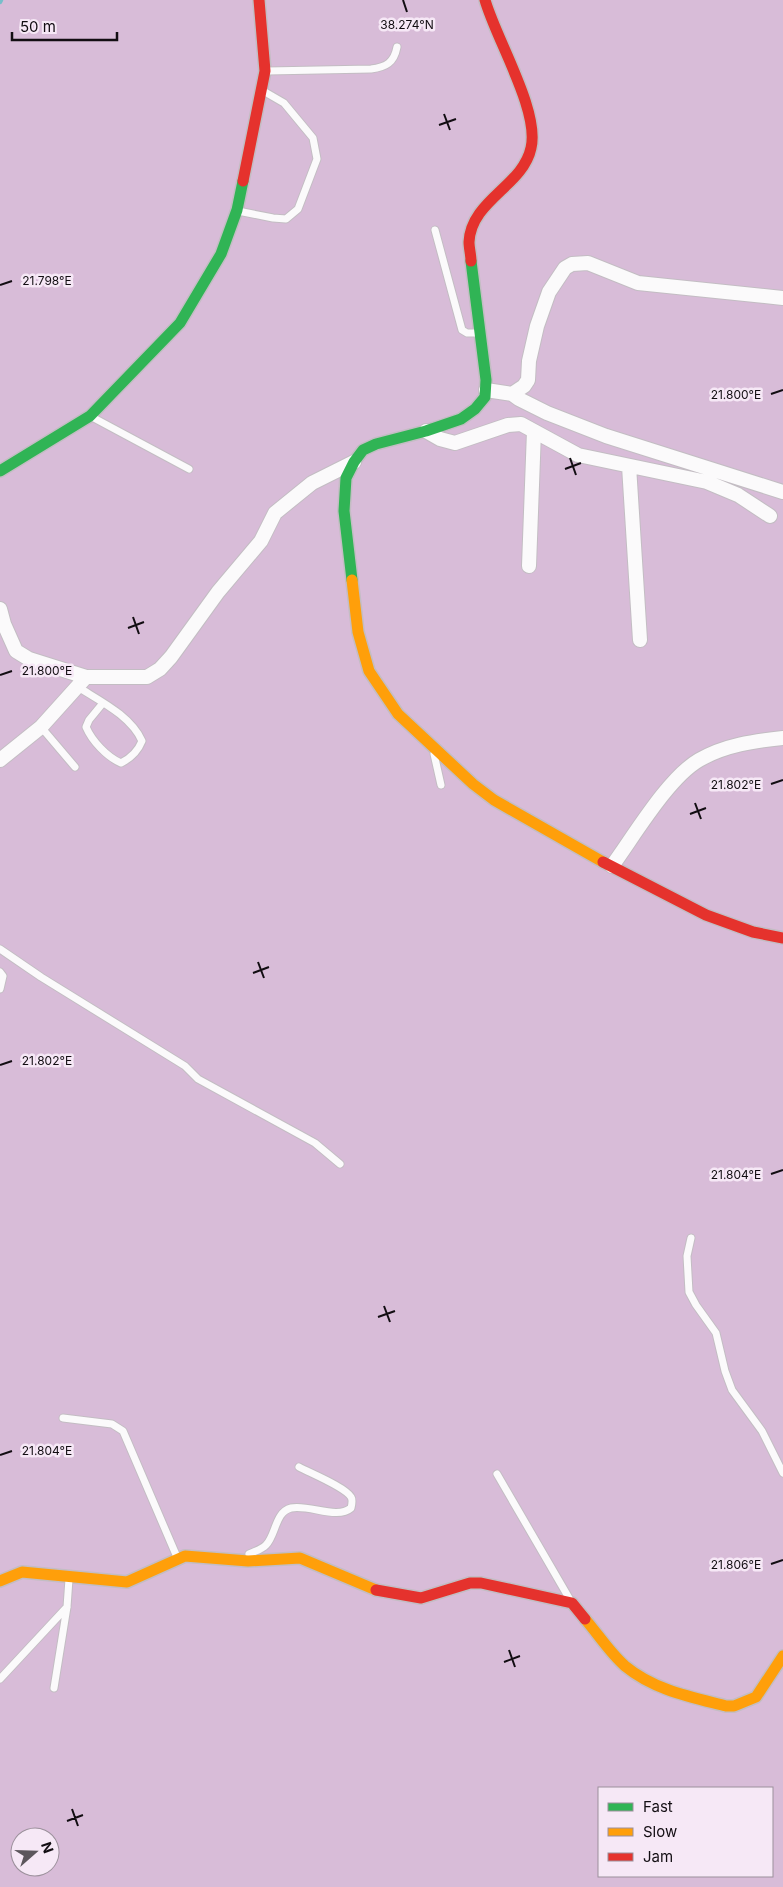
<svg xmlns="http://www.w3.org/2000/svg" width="783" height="1887" font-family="Inter,sans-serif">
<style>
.green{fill:#d8bcd8;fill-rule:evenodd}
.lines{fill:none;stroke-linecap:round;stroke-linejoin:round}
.stream{stroke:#77beca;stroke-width:4.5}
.lane-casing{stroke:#c3bdc3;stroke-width:9}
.street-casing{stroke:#c3bdc3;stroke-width:16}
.fast-casing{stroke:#c3bdc3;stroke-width:14}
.slow-casing{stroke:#c3bdc3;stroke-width:14}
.jam-casing{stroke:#c3bdc3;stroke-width:14}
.lane{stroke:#fbfafb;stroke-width:7}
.street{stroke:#fbfafb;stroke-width:14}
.fast{stroke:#30b455;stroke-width:11}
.slow{stroke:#ff9f0a;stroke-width:11}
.jam{stroke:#e5322d;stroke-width:11}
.ticks{fill:none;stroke:#120d12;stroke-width:2}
.ticks-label{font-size:12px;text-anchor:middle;fill:#120d12;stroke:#f6e8f6;stroke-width:5;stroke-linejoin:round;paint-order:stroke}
</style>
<rect width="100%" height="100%" fill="#e6dee6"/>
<path class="green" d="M 0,0 L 783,0 L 783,1887 L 0,1887 ZM 599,1788 L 772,1788 L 772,1876 L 599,1876 ZM 20,1837 L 50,1837 L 50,1867 L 20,1867 Z"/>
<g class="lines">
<path class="stream" d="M 0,2 L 1,0"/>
<g class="lane-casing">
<path id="lane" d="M 267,71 L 371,69 C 386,67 394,63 397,47
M 238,211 L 273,218 L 286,219 L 298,209 L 317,159 L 313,138 L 284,103 L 265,92
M 435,230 L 462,330 L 467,333 L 478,333
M 92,417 L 189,469
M 78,687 C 100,701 131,716 142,741 C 138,751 131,758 121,763 C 107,757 92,741 86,727 L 89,720 L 103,703
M 41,727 L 75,767
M 434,754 L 441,785
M 0,949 L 41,977 L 185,1066 L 198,1079 L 315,1143 L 340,1164
M 0,972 L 3,976 L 0,989
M 691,1238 L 687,1256 L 689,1292 L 696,1305 L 716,1333 L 725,1371 L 732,1390 L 762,1431 L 783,1473
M 63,1418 L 112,1424 L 123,1431 L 177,1557
M 497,1474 L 569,1598
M 249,1554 C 255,1551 261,1550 266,1545 C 276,1535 275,1512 291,1508 C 309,1504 337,1520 351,1508 C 352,1504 353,1500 351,1497 C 345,1487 310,1473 299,1467
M 0,1679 L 67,1607
M 54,1688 L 67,1607 L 69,1579"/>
</g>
<g class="street-casing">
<path id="street" d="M 486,390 L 512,394 L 519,399 L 547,413 L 606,436 L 783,492
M 512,394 L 524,386 L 528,380 L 529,361 L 537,326 L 549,292 L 565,268 L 572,264 L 588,263 L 638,283 L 783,298
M 426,431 L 440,439 L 455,443 L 508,425 L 521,424 L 578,455 L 707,482 L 738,495 L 770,516
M 629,466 L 640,640
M 529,566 L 534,431
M 0,609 L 4,624 L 16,651 L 29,659 L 86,677 L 147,677 L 160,669 L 171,657 L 218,592 L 261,541 L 275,513 L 312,483 L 354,462
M 0,760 L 41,727 L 86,677
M 612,866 C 634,836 668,778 699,760 C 725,745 754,741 783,738"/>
</g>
<g class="fast-casing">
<path id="fast" d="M 0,471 L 90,416 L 180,323 L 221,254 L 237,210 L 243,181
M 352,580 L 344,511 L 346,478 L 354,462 L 363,450 L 376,444 L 426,431 L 461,419 L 475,409 L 485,397 L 486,380 L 471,261"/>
</g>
<g class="slow-casing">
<path id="slow" d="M 352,580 L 358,632 L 369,671 L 398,714 L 473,784 L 494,800 L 603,862
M 0,1581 L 22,1572 L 127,1582 L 185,1556 L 248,1561 L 300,1558 L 376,1590
M 585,1619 C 598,1634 610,1653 625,1666 C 654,1690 691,1697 726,1706 L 734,1706 L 756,1697 L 783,1656"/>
</g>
<g class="jam-casing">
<path id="jam" d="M 243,181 L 265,71 L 259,0
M 471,261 C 471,255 469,248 469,242 C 471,200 523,186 531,148 C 540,111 496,39 485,0
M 603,862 L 706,915 L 753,932 L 783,938
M 376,1590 L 421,1598 L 470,1583 L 481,1583 L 572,1603 L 585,1619"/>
</g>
<use href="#lane" class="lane"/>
<use href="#street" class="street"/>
<use href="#fast" class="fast"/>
<use href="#slow" class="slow"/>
<use href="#jam" class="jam"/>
</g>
<path class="ticks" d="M 403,0 L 407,12M 444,114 L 450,130M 439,125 L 456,119M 0,285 L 12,281M 771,394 L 783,390M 570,458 L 576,475M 565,469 L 581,463M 133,617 L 139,634M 128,628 L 144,622M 0,675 L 12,671M 771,784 L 783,780M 695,803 L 701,819M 690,814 L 706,808M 258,962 L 264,978M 253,973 L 269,967M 0,1065 L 12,1061M 771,1174 L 783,1170M 384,1306 L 390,1322M 378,1317 L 395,1311M 0,1455 L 12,1451M 771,1564 L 783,1560M 509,1650 L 515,1667M 504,1662 L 520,1656M 72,1809 L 78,1826M 67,1821 L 83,1815"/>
<g class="ticks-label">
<text x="407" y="29">38.274°N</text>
<text x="47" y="285">21.798°E</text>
<text x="736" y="399">21.800°E</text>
<text x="47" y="675">21.800°E</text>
<text x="736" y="789">21.802°E</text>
<text x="47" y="1065">21.802°E</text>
<text x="736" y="1179">21.804°E</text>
<text x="47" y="1455">21.804°E</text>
<text x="736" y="1569">21.806°E</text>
</g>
<rect x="598" y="1787" width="175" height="90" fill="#f6e8f6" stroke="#9b909b"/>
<rect x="608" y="1803" width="25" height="8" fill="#30b455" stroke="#9b909b"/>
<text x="643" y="1812" font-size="15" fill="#120d12">Fast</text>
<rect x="608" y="1828" width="25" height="8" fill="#ff9f0a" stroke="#9b909b"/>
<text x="643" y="1837" font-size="15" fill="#120d12">Slow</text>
<rect x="608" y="1853" width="25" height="8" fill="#e5322d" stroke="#9b909b"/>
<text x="643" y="1862" font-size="15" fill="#120d12">Jam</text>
<g transform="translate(35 1852) rotate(70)"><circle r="24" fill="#f6e8f6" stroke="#9b909b"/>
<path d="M0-4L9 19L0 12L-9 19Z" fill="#5c565c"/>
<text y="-8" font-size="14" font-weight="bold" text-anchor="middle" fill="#120d12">N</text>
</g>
<path d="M12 32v8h105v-8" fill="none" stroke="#120d12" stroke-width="2.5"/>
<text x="20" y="32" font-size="15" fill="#120d12" stroke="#f6e8f6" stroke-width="4" paint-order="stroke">50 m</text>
</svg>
